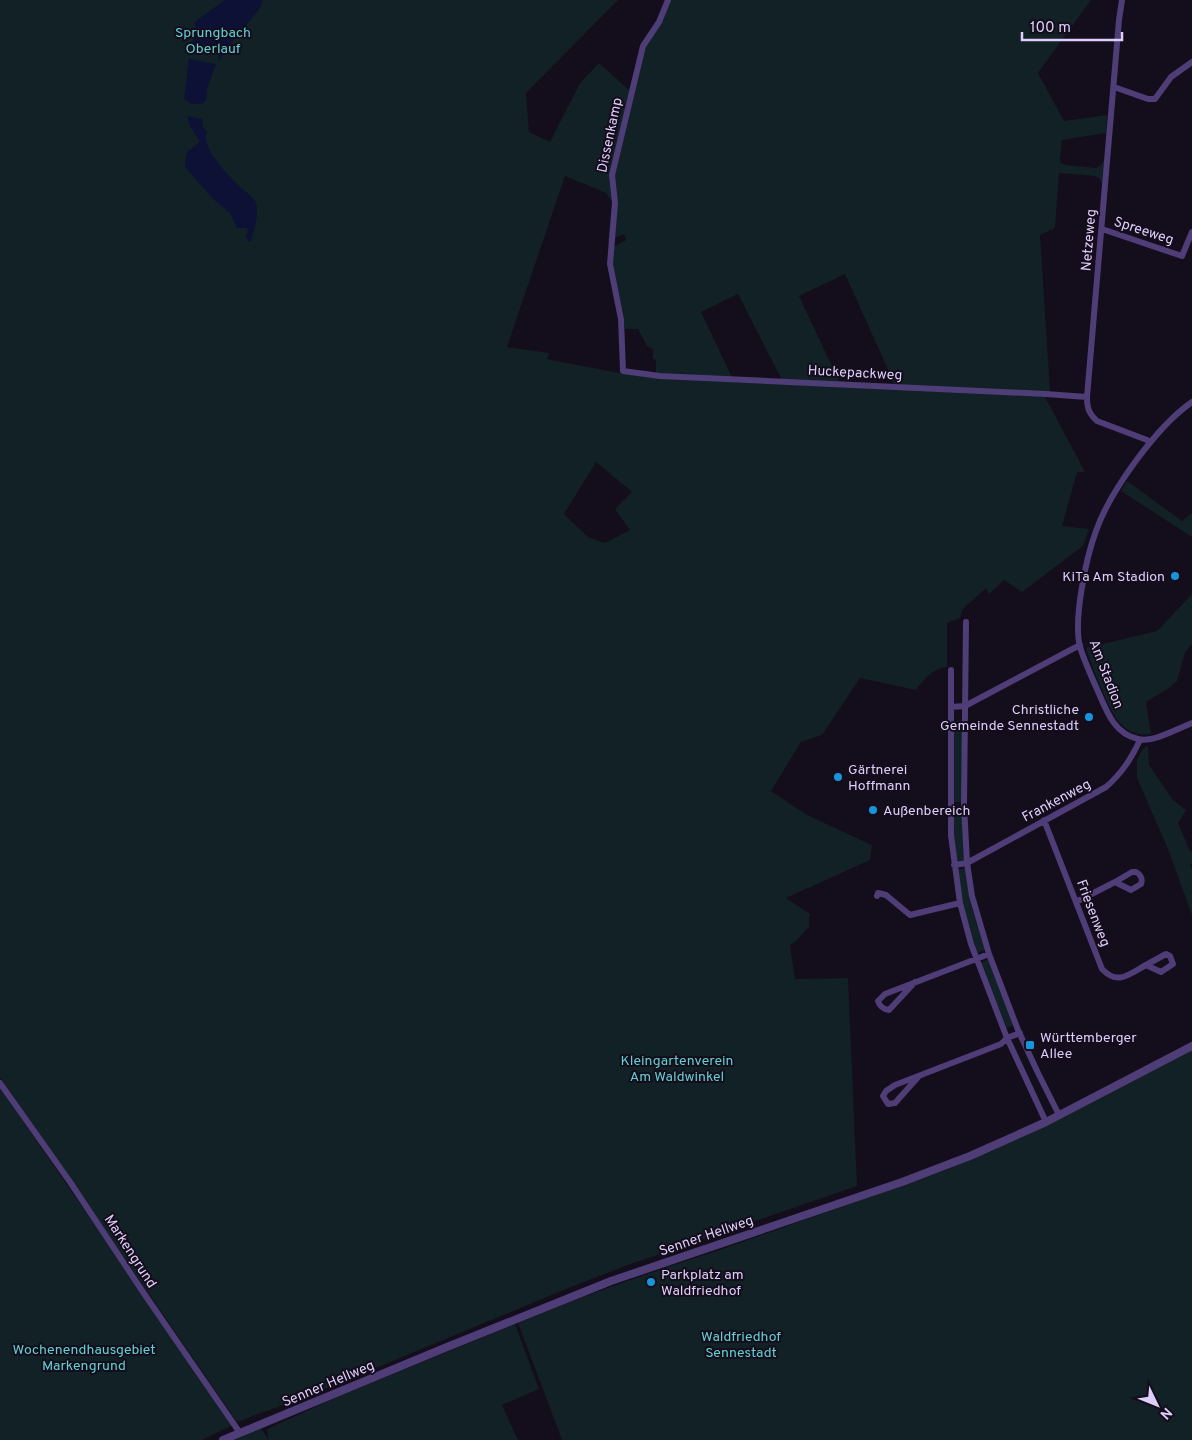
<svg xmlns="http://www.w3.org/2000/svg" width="1192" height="1440" font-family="Overpass,sans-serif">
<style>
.green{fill:#112125;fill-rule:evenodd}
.water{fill:#0d1135}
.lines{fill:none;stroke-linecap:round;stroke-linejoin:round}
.minor{stroke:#4e3d76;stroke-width:6}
.tertiary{stroke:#4e3d76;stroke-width:8}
.poi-dot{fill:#1795dc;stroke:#140d1c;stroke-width:2}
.labels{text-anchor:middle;stroke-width:4;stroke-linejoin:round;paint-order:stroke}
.park-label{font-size:14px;fill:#62d0d1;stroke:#140d1c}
.street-label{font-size:14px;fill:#decefa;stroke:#140d1c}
.poi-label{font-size:14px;fill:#decefa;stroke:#140d1c;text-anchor:start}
</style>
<rect width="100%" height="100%" fill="#140d1c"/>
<path class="green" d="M 0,0 L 618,0 L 526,93 L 529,132 L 550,142 L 580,83 L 599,63 L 629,90 L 641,45 L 657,22 L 665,0 L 1091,0 L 1038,73 L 1064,121 L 1107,115 L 1106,133 L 1062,140 L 1060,159 L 1061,163 L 1066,165 L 1096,168 L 1101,165 L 1104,160 L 1102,184 L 1100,179 L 1095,176 L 1059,173 L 1055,228 L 1040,235 L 1050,390 L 1045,397 L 1085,472 L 1077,472 L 1062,526 L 1089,529 L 1083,546 L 1022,592 L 1004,580 L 989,594 L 986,588 L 962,610 L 960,618 L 947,623 L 947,667 C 932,669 925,678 916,690 L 860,678 L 822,735 L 801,742 L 771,791 L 807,815 L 872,845 L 870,860 L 786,898 L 810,914 L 809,918 L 809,927 L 795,942 L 790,945 L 795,979 L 848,978 L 857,1186 L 628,1265 L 571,1287 L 313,1394 L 237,1422 L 0,1077 ZM 565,176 L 606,193 L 612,202 L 608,241 L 624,234 L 626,240 L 613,247 L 612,265 L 623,311 L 625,329 L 638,329 L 647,346 L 653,349 L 653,359 L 656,360 L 656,373 L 691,374 L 693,380 C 644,379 596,369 547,359 L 549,353 L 507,347 ZM 845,274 L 894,383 L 893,384 L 839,381 L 799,296 ZM 738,294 L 781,378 L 781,379 L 732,377 L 701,312 ZM 596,462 L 632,492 L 615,509 L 630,530 L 605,543 L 588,537 L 564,514 Z
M 1127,481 L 1182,521 L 1192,513 L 1192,537 L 1121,491 Z
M 1192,594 L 1192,644 L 1185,653 L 1177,681 L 1169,688 L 1146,702 L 1151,734 C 1122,738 1112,713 1103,692 C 1096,677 1091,663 1086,648 L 1157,631 Z
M 962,720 L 962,802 L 953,802 L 954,721 Z
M 1147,746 L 1148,746 L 1149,765 L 1173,800 L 1186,810 L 1178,823 L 1190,851 L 1192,851 L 1192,863 L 1190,866 L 1192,868 L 1192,915 L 1168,849 L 1137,778 L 1137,760 L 1142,750 Z
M 954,807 L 962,808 L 964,860 L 957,861 L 954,838 Z
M 965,868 L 972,908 L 985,950 L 977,953 L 965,915 L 957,870 Z
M 988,959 L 1014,1025 L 1007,1028 L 981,963 Z
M 1192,1050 L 1192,1440 L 562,1440 L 518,1323 C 582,1296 648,1273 714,1252 L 943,1171 L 996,1149 L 1063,1117 Z
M 0,1088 L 233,1425 L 202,1440 L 0,1440 Z
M 515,1324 L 539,1389 L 502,1405 L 518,1440 L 234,1440 L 261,1429 L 269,1440 L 267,1429 L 335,1398 Z"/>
<path class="water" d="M 224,0 L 263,0 L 260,8 L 223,53 L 220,60 L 218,60 L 219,52 L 218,50 L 195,49 C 190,43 194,37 197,30 L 194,23 C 203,14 215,9 224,0 Z
M 189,59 L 216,64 C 213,74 205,87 207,98 L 202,104 L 191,104 L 184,99 Z
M 187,116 L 202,119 L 203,127 L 207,132 C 200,148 231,178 242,189 C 247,193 254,197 256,203 C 259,216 254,229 251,241 L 249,242 L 246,237 L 248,230 L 247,228 L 237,228 L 230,213 L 212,198 L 186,168 L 185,163 L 187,152 L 200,142 L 190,126 Z"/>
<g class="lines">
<path class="minor" d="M 668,0 L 659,22 L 643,46 L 612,175 L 615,203 L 610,264 L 621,319 L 623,371 L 660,376 L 1046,394 L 1087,397
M 1122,0 L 1119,20 L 1087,397 C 1087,408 1089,414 1097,421 L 1147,440 L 1150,443
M 1114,87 L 1148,99 L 1155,99 L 1171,77 L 1192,62
M 1102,229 L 1182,256 L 1192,232
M 1192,402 C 1157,426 1110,491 1096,531 C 1086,558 1073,620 1080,647 C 1085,663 1093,680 1100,696 C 1108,715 1116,734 1138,739 C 1153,743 1179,728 1192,723
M 966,622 L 964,805 L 967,863 L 972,896 L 989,954 L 1018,1030 L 1038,1073 L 1059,1115
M 951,670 L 951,835 L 960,903 L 971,944 L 1007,1038 L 1046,1122
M 951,707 L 965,706 L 1080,645
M 1044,820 L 1102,969 C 1118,986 1129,974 1146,965 L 1161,972 L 1173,964 L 1170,956 L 1166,954 L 1146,965
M 954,865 L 967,863 L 1106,787 C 1122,773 1131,759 1140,740
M 877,896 L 878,893 L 886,895 L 910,915 L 960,903
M 1076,902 L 1115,882 L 1131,890 L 1141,884 C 1143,878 1141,875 1136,872 L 1132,872 L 1115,882
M 915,982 L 889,1010 C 883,1009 880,1007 878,1001 L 885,994 L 989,954
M 919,1076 L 895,1103 L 888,1104 L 883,1096 L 886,1091 L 895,1085 L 1001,1044 L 1007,1038 L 1020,1033
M 0,1083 L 70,1182 L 145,1295 L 240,1433"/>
<path class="tertiary" d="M 223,1440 L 447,1347 L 611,1281 L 902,1182 L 970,1156 L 1046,1122 L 1192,1046"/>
</g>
<g class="poi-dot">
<circle cx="1175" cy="576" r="5"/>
<circle cx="1089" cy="717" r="5"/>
<circle cx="838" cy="777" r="5"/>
<circle cx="873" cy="810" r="5"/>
<rect x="1025" y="1040" width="10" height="10" rx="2.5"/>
<circle cx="651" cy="1282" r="5"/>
</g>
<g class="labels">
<g class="park-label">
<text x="213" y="37">Sprungbach<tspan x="213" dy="16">Oberlauf</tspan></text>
<text x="677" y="1065">Kleingartenverein<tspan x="677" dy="16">Am Waldwinkel</tspan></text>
<text x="741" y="1341">Waldfriedhof<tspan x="741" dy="16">Sennestadt</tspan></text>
<text x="84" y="1354">Wochenendhausgebiet<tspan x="84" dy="16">Markengrund</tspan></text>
</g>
<g class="street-label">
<text transform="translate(609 135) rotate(-78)" y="5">Dissenkamp</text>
<text transform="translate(1144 230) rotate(18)" y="5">Spreeweg</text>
<text transform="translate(1088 240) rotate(-85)" y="5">Netzeweg</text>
<text transform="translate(855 372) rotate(3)" y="5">Huckepackweg</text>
<text transform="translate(1107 674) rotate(69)" y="5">Am Stadion</text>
<text transform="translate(1056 800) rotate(-28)" y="5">Frankenweg</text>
<text transform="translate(1094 913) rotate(69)" y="5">Friesenweg</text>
<text transform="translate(706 1235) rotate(-19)" y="5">Senner Hellweg</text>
<text transform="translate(131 1251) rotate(57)" y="5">Markengrund</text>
<text transform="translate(328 1383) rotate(-23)" y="5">Senner Hellweg</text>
</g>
<g class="poi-label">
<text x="1165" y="581" text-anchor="end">KiTa Am Stadion</text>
<text x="1079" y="714" text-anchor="end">Christliche<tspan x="1079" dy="16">Gemeinde Sennestadt</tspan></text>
<text x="848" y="774">Gärtnerei<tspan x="848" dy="16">Hoffmann</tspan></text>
<text x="883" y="815">Außenbereich</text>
<text x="1040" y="1042">Württemberger<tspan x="1040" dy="16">Allee</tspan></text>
<text x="661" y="1279">Parkplatz am<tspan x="661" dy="16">Waldfriedhof</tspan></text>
</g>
</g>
<g transform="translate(1157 1405) rotate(133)" stroke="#140d1c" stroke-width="4" paint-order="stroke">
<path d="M0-4L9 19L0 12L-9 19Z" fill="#decefa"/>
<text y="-8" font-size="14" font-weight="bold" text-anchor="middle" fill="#decefa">N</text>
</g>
<path d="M1022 32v8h100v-8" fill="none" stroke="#decefa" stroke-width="2.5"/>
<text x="1030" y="32" font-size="15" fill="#decefa" stroke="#140d1c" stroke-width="4" paint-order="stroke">100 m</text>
</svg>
